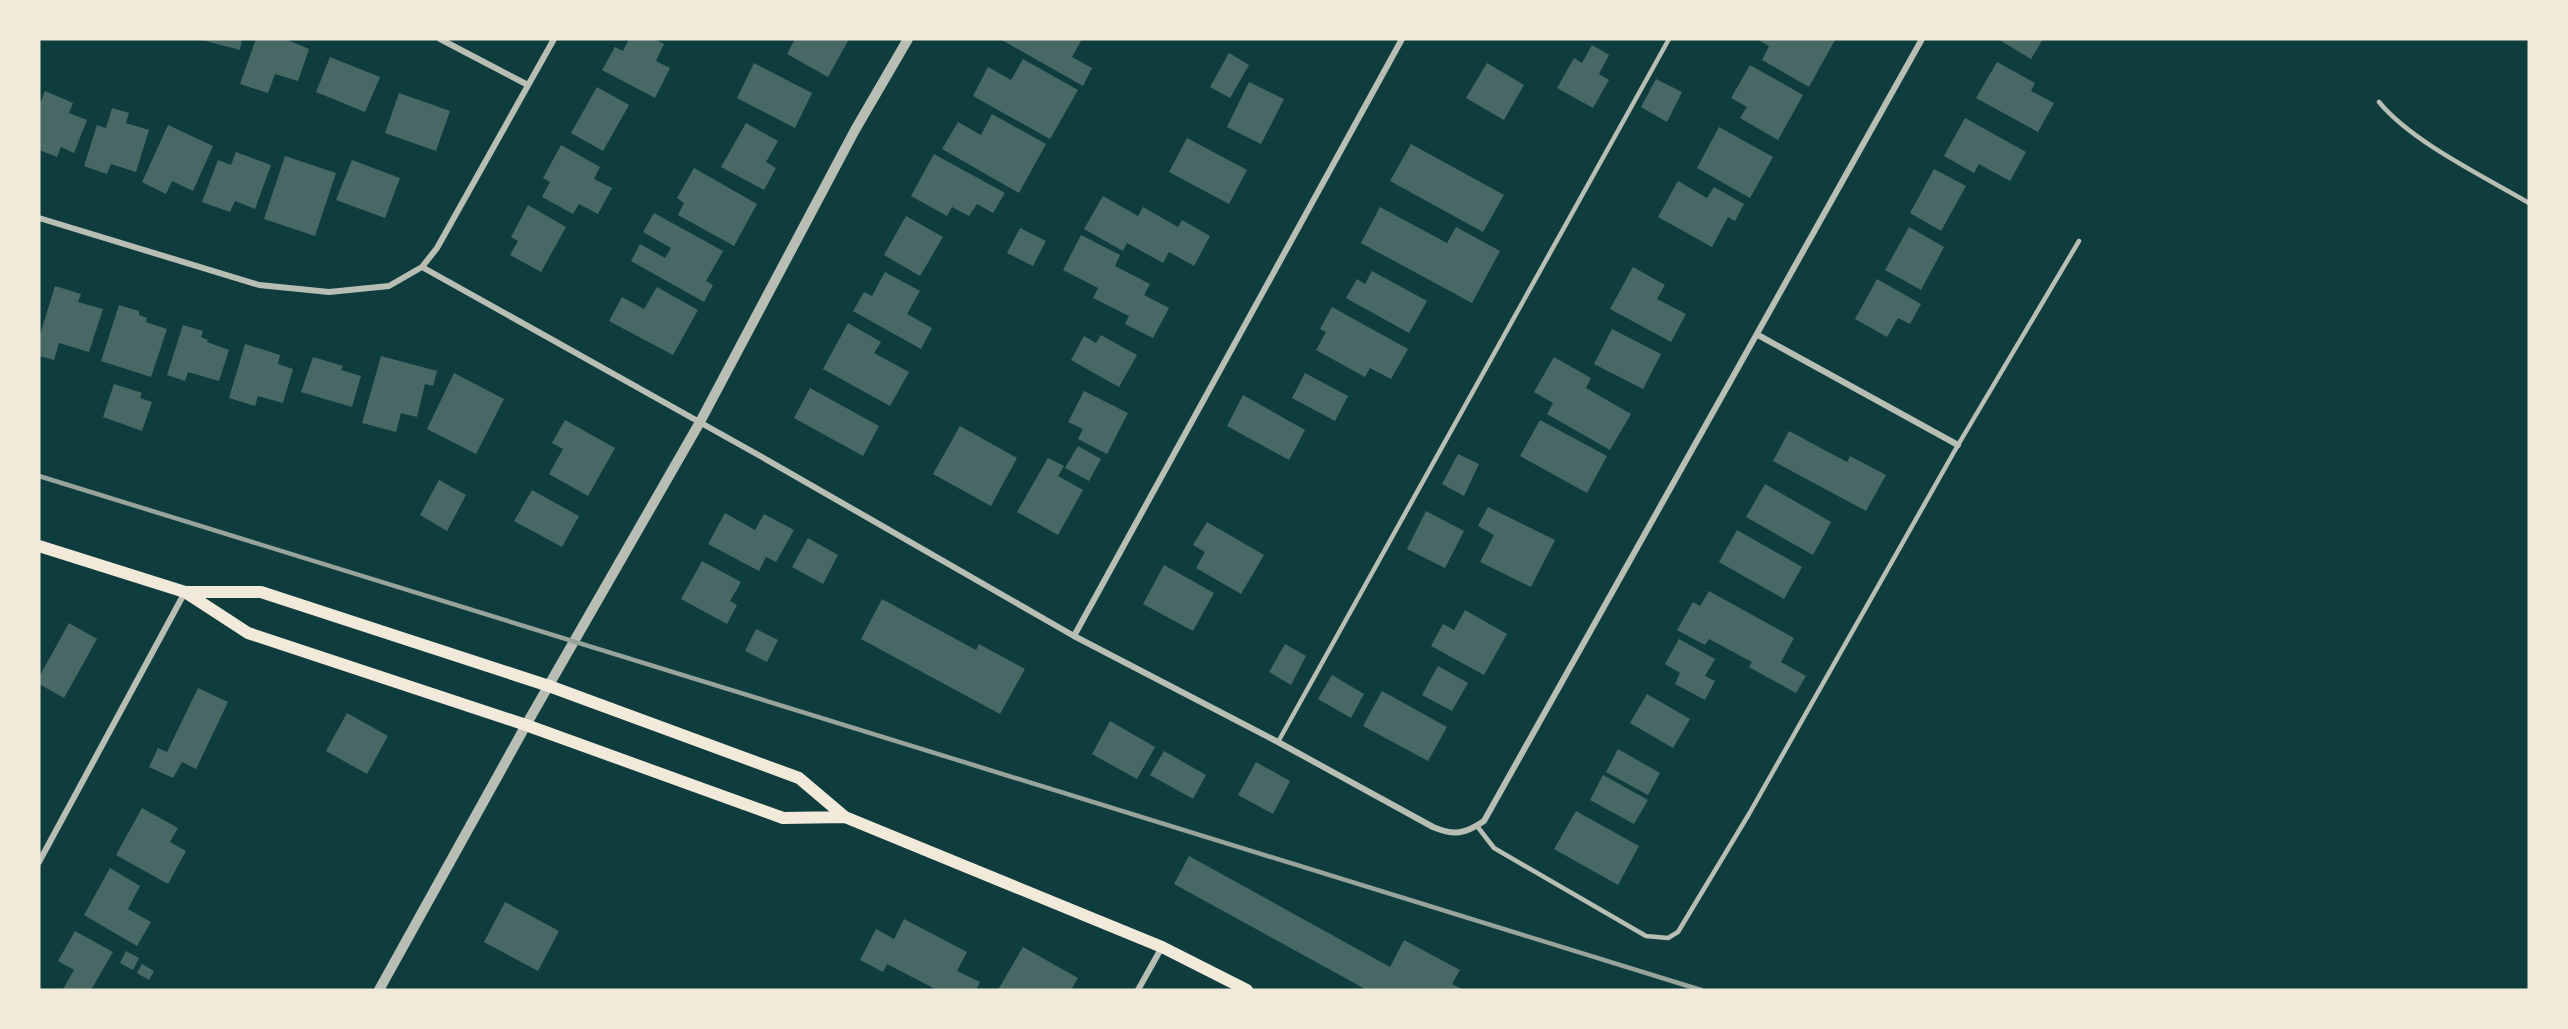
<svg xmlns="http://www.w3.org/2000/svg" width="2568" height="1029" font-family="Roboto,sans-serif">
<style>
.building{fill:#486865}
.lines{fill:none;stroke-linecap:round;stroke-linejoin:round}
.service{stroke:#b8beb3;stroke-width:4.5}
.minor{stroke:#b8beb3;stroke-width:6}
.tertiary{stroke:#b8beb3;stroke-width:10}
.secondary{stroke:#f1e9da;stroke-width:12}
.rail{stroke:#97a49c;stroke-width:4.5}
</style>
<rect width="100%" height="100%" fill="#0f3d3e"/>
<path class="building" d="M 198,39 L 242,39 L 240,50 Z
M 256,39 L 285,39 L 309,49 L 298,81 L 275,74 L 268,93 L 240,84 Z
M 629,39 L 654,39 L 664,44 L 656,61 L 670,68 L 655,98 L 602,70 L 615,47 L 623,51 Z
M 795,39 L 849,39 L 828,77 L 787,54 Z
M 1000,39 L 1082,39 L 1072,57 L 1092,68 L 1083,86 Z
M 1762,39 L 1832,39 L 1835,40 L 1809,87 L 1762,60 L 1769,46 L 1760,41 Z
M 1998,39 L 2043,39 L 2031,59 Z
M 1592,45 L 1609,55 L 1599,74 L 1609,80 L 1593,108 L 1557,88 L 1574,58 L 1582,63 Z
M 1229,53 L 1249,65 L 1230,98 L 1210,87 Z
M 330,57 L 380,77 L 365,112 L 316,92 Z
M 1023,59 L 1078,90 L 1050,139 L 973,96 L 988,67 L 1011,80 Z
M 1997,62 L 2035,83 L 2031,91 L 2054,103 L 2038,132 L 1976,98 Z
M 754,63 L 812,93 L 795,128 L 737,98 Z
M 1487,63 L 1524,85 L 1504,120 L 1466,98 Z
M 1750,65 L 1803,95 L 1778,140 L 1740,118 L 1747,107 L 1731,98 Z
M 1656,79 L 1682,92 L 1667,122 L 1641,107 Z
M 1249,82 L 1284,99 L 1261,144 L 1227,127 Z
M 597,87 L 629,105 L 603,151 L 571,133 Z
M 45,91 L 73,103 L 69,113 L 87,120 L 74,153 L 61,147 L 57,157 L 39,150 L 39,106 Z
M 399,93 L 450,111 L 436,151 L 385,133 Z
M 112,108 L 129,113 L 126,123 L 149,130 L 136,172 L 111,164 L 107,174 L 84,166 L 97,125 L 106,128 Z
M 992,114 L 1046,144 L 1019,193 L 942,149 L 958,122 L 981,135 Z
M 1965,118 L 2026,152 L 2010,181 L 1979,164 L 1974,173 L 1944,156 Z
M 746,123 L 778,141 L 766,162 L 776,168 L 764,190 L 721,167 Z
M 168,125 L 213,146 L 193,191 L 172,181 L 166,194 L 142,182 Z
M 1719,127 L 1773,157 L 1750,198 L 1697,168 Z
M 1187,138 L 1247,170 L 1229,204 L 1169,172 Z
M 1411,144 L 1504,195 L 1483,232 L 1390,181 Z
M 561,145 L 600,167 L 594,179 L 612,188 L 598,214 L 579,204 L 573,214 L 542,197 L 550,182 L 543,178 Z
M 236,152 L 271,165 L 255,209 L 235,201 L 230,212 L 202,202 L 218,160 L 231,165 Z
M 934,154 L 1005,193 L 993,213 L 977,204 L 969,216 L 952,207 L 947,216 L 911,196 Z
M 285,156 L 336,173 L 315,236 L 264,219 Z
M 352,160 L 400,178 L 385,218 L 336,200 Z
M 694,168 L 757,204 L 734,246 L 678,215 L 684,203 L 677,198 Z
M 1934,169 L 1966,186 L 1941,231 L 1910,213 Z
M 1678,181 L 1707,198 L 1714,187 L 1744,204 L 1735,221 L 1728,217 L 1712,247 L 1658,217 Z
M 1103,196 L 1138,216 L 1143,207 L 1178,227 L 1182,220 L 1210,236 L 1194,266 L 1169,252 L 1163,263 L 1127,243 L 1123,251 L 1084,229 Z
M 528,205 L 566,227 L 541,272 L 510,255 L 518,241 L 511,237 Z
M 1380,207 L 1447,243 L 1456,227 L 1500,251 L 1472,303 L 1361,243 Z
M 654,213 L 723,251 L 706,281 L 713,285 L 704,302 L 631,261 L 640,244 L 665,258 L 671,248 L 643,232 Z
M 906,216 L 943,237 L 920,276 L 884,255 Z
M 1909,227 L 1944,247 L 1921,290 L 1885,270 Z
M 1020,228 L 1046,241 L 1033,266 L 1007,253 Z
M 1081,235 L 1120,255 L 1115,266 L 1150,284 L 1144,295 L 1169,308 L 1153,338 L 1125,324 L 1129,316 L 1093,298 L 1098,288 L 1063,270 Z
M 1633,267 L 1665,285 L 1657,299 L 1686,314 L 1671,342 L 1610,309 Z
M 1372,271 L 1427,301 L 1409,333 L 1346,298 L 1357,279 L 1365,284 Z
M 885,272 L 920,291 L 907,314 L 932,328 L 921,349 L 853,311 L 864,292 L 872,296 Z
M 1877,279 L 1921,304 L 1910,324 L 1898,318 L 1887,337 L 1855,319 Z
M 55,286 L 81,294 L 78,302 L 103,309 L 89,352 L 59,343 L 54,360 L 39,356 L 39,338 Z
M 657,287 L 698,310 L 673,355 L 609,321 L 622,297 L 644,309 Z
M 119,305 L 139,311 L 139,315 L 147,318 L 146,322 L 167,329 L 151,377 L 101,361 Z
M 1332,307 L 1408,349 L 1391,379 L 1370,368 L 1365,377 L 1316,350 L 1326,332 L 1320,329 Z
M 848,323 L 881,342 L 874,353 L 909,372 L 890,406 L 823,369 Z
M 183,325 L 203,331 L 201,337 L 208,340 L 207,342 L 229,350 L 219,381 L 188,372 L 185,381 L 167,375 Z
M 1612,329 L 1661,354 L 1643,389 L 1594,364 Z
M 1101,335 L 1137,355 L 1119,387 L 1071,360 L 1084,336 L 1096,343 Z
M 245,344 L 280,355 L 278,364 L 293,369 L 283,403 L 258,396 L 255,406 L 229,398 Z
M 381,356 L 437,371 L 433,386 L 425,384 L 417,417 L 401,413 L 396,432 L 362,423 Z
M 313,357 L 343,366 L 341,370 L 361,376 L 352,407 L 301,392 Z
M 1554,357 L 1591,378 L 1586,388 L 1631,414 L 1610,450 L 1547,414 L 1553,403 L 1534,392 Z
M 454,373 L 504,399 L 476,454 L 427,429 Z
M 1305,373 L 1348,396 L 1335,421 L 1292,398 Z
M 114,384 L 142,393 L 140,398 L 152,402 L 142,431 L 103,417 Z
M 810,388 L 879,426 L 863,456 L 794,418 Z
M 1084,391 L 1128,413 L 1107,454 L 1078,439 L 1083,429 L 1068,422 Z
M 1243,395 L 1305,430 L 1289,460 L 1227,426 Z
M 565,420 L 615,448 L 588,496 L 549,474 L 563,449 L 552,443 Z
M 1540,420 L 1607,456 L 1587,493 L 1520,456 Z
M 960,426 L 1017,458 L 991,506 L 933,474 Z
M 1789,431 L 1847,462 L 1850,456 L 1886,475 L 1866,511 L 1773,461 Z
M 1078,446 L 1101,459 L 1089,481 L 1065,468 Z
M 1458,454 L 1479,464 L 1464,496 L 1442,484 Z
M 1048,458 L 1064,466 L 1058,476 L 1083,490 L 1058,535 L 1017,512 Z
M 439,480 L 466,495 L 447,531 L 420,515 Z
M 1765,484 L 1831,522 L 1813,555 L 1746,517 Z
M 532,490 L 579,516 L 562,547 L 514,521 Z
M 1488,507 L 1555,540 L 1531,587 L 1480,562 L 1494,535 L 1478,526 Z
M 1426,511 L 1464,531 L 1445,568 L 1407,549 Z
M 725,513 L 755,530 L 764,514 L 794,530 L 776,562 L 766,557 L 759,571 L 708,544 Z
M 1207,522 L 1264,555 L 1241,594 L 1196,568 L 1205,552 L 1193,545 Z
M 1737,530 L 1802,567 L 1784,599 L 1719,562 Z
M 808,538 L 838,555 L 823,584 L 792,567 Z
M 702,561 L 741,582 L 730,601 L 737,605 L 727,624 L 681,599 Z
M 1164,565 L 1214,593 L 1193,631 L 1143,604 Z
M 1709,591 L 1794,638 L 1781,662 L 1806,676 L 1796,693 L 1749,667 L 1752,662 L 1709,639 L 1705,645 L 1677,630 L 1693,602 L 1700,606 Z
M 882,599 L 976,650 L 979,644 L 1025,669 L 1000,714 L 861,639 Z
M 1465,610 L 1507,634 L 1484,675 L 1431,646 L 1443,624 L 1454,630 Z
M 69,623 L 97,639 L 64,698 L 39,684 L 39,677 Z
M 756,629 L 778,640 L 767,662 L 745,651 Z
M 1679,639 L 1715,659 L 1705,676 L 1715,681 L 1705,700 L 1675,684 L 1680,673 L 1665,664 Z
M 1285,644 L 1306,656 L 1291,685 L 1269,672 Z
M 1438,666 L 1468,683 L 1452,711 L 1422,695 Z
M 1332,675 L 1364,694 L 1351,718 L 1318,699 Z
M 198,688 L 228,702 L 196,769 L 182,762 L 173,778 L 149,767 L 158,748 L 167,752 Z
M 1382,691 L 1447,727 L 1428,761 L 1363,726 Z
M 1647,694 L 1690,719 L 1673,748 L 1630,723 Z
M 347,713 L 388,736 L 367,774 L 326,751 Z
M 1110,721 L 1155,747 L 1137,779 L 1092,754 Z
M 1618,749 L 1660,773 L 1648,795 L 1606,772 Z
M 1164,751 L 1206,775 L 1193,799 L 1150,775 Z
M 1256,762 L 1290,781 L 1273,814 L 1238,795 Z
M 1603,775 L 1648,800 L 1634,824 L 1590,800 Z
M 142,808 L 178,828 L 170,842 L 186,851 L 168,884 L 116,855 Z
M 1576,811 L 1639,846 L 1618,885 L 1554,849 Z
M 1189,856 L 1390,967 L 1404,940 L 1460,970 L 1452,984 L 1464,990 L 1367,990 L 1174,884 Z
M 110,868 L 140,886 L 128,909 L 151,922 L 137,946 L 84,915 Z
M 505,902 L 559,931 L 538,971 L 484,942 Z
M 904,919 L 967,952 L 957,971 L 980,982 L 976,990 L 937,990 L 887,964 L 883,972 L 860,960 L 876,929 L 894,939 Z
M 75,931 L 113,952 L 91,990 L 63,989 L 74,970 L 58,961 Z
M 1023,947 L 1078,978 L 1071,990 L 998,990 Z
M 126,951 L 139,958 L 133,970 L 120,963 Z
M 142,964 L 154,971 L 149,980 L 137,973 Z"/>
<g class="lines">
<path class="service" d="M 2379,102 C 2412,142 2483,176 2529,203
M 1278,742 L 1669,39
M 1477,826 L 1494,848 L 1646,936 L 1668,938 L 1678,932 L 1749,814 L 1958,445 L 2079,241"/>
<path class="minor" d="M 440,39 L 528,85
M 39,218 L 259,285 L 329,292 L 389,286 L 422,267 L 437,248 L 554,39
M 422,267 L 762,457 L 1074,636 L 1278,742 L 1433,827 C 1454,836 1465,834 1484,821 L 1922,39
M 1758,335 L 1958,445
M 1074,636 L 1402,39
M 39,862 L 185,592
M 1138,990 L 1162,947"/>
<path class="tertiary" d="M 379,990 L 526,725 L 700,422 L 855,130 L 908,39"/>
<path class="secondary" d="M 39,546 L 185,592 L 248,633 L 526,725 L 783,818 L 845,817
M 185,592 L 261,592 L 549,686 L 799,778 L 845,817 L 1162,947 L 1247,990"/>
<path class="rail" d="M 39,476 L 1701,990"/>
</g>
<rect width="2568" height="1029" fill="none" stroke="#f1e9da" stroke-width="81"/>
</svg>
